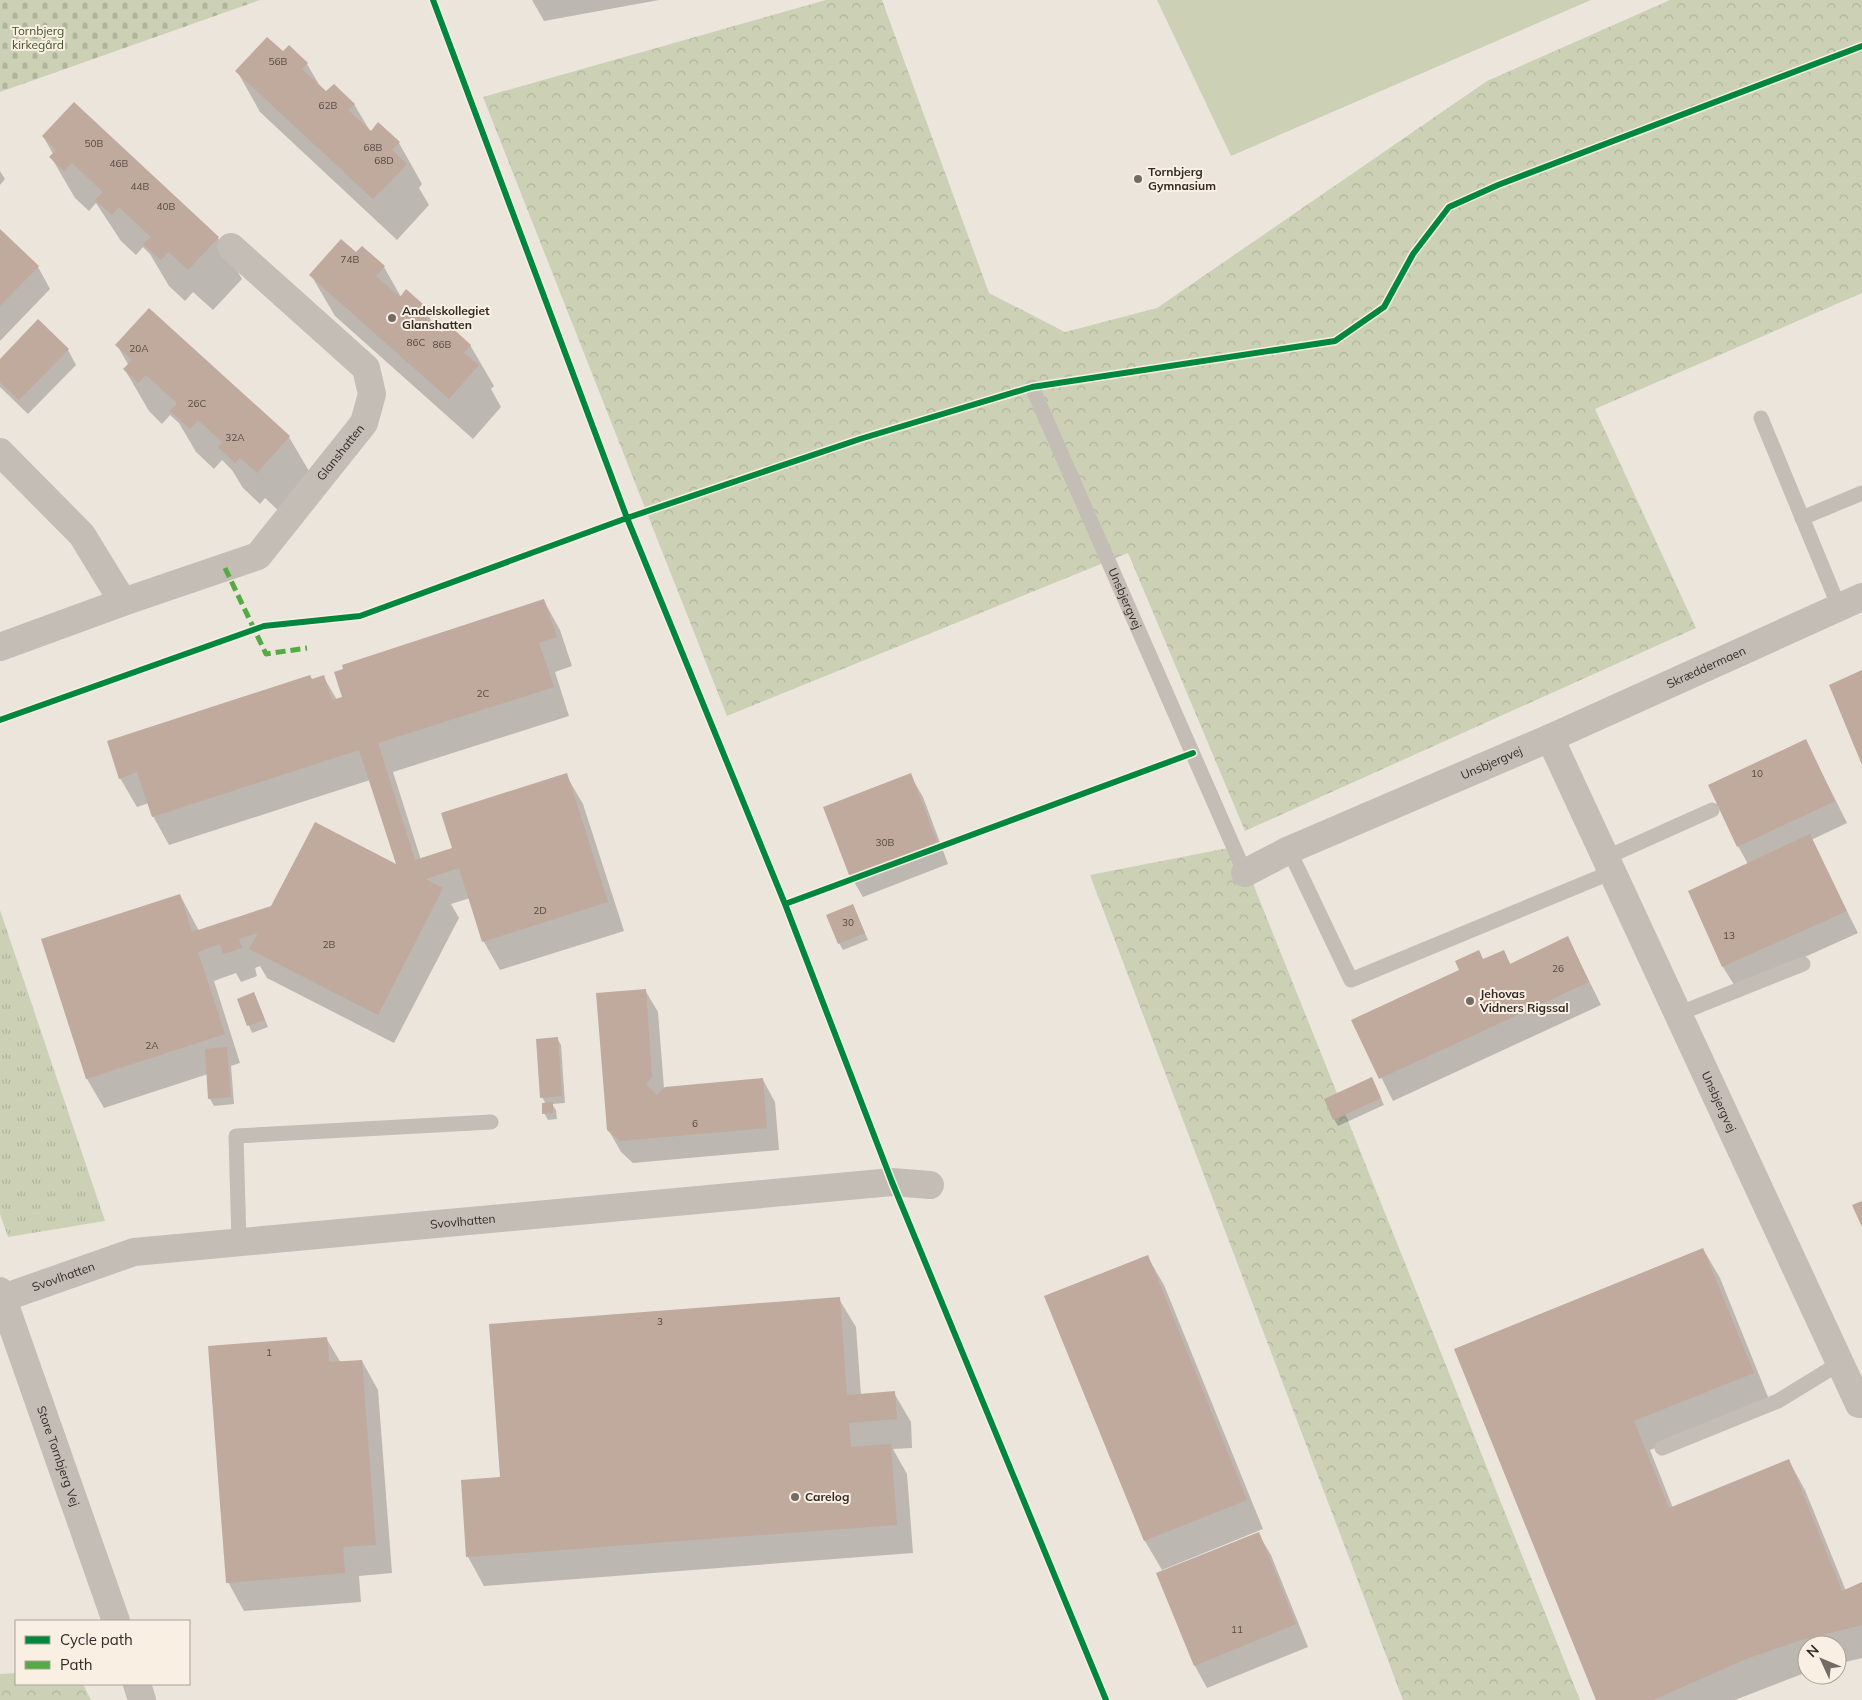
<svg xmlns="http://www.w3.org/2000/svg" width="1862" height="1700" font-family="Mulish,sans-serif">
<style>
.grass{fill:url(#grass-tufts)}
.forest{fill:url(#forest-crowns)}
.cemetery{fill:url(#cemetery-stones)}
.pitch{fill:#ccd1b6}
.shadow{fill:#0003}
.building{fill:#c0a99d}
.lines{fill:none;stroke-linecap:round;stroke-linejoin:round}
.service{stroke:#c4bdb6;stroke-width:15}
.minor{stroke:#c4bdb6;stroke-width:28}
.tertiary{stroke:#c4bdb6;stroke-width:28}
.quiet{stroke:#54ab44;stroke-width:5;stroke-dasharray:10 5;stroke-linecap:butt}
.cycleway-casing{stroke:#f9f0e3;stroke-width:9}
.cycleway{stroke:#00873e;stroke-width:6}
.poi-dot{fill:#746b65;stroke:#f9f0e3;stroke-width:2}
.labels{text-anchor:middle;stroke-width:4;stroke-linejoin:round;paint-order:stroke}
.number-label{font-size:10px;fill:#574a43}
.park-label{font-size:12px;fill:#425328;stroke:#f9f0e3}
.poi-label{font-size:12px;font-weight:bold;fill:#342a25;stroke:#f9f0e3;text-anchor:start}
.street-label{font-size:12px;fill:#342a25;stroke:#f9f0e3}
</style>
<defs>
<pattern id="grass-tufts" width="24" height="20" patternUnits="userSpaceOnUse" patternTransform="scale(1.25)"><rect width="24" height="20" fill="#ccd1b6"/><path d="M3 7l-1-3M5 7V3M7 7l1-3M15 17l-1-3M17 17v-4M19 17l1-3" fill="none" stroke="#b0b49c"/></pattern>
<pattern id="forest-crowns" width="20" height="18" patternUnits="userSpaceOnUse" patternTransform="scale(1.25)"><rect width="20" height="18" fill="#ccd1b6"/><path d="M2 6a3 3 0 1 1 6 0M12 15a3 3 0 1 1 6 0" fill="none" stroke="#b0b49c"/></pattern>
<pattern id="cemetery-stones" width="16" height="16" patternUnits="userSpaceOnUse" patternTransform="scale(1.25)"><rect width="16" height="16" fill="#ccd1b6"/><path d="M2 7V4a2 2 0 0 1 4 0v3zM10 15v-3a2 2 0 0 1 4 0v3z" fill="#b0b49c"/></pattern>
</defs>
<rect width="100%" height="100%" fill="#ece5dc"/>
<path class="grass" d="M 0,910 L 105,1221 L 8,1237 L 0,1214 Z"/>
<path class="forest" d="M 826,0 L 882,0 L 989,293 L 1065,332 L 1157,308 L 1487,81 L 1670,0 L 1862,0 L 1862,293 L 1595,409 L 1696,628 L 1245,831 L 1128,553 L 727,716 L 483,97 Z
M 1238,846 L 1580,1700 L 1403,1700 L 1090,875 Z
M 16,1673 L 16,1684 L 83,1684 L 91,1700 L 0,1700 L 0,1674 Z"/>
<path class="cemetery" d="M 0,0 L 260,0 L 0,92 Z"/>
<path class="pitch" d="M 1157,0 L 1591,0 L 1231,156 Z"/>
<path class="shadow" d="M 532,0 L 659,0 L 544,21 Z
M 283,53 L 307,64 L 321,88 L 326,93 L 354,104 L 370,131 L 399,143 L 422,184 L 419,188 L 429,205 L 397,240 L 260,112 L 237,71 Z
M 43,136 L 218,238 L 242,279 L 213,310 L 193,292 L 185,301 L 169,286 L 150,254 L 143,247 L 136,255 L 121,241 L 96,203 L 89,211 L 75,198 L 51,157 L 53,154 Z
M 0,171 L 5,179 L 0,185 Z
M 0,231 L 38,267 L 50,289 L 0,341 Z
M 356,254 L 384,267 L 401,297 L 423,306 L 435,327 L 443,334 L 470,345 L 494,386 L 491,389 L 501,407 L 473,439 L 335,316 L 311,275 Z
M 149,310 L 289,437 L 313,478 L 281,513 L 265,498 L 260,504 L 243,488 L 232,470 L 222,460 L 214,469 L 196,452 L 179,423 L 170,415 L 162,424 L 149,411 L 125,370 L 129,366 L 117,345 Z
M 68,350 L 76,365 L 28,414 L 0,387 L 0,361 Z
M 544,601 L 560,630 L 572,666 L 555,672 L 569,716 L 393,772 L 421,860 L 453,849 L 566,775 L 583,804 L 624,931 L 500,970 L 484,942 L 470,898 L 451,904 L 459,918 L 394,1043 L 267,978 L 260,966 L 255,968 L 257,976 L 241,982 L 236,973 L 214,981 L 240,1063 L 231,1066 L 234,1104 L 214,1106 L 210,1099 L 208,1074 L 104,1108 L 87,1079 L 43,940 L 180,895 L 199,931 L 398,866 L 370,780 L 169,845 L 153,816 L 149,803 L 137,807 L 120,778 L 312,680 L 323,676 L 337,700 Z
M 1806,741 L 1847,823 L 1811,840 L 1858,933 L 1736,988 L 1723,967 L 1690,892 L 1748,864 L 1738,846 Z
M 910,775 L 923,797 L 948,864 L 863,897 L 850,875 L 824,808 Z
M 853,906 L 868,940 L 843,950 L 839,943 Z
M 1568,938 L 1601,1005 L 1393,1101 L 1353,1021 L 1503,952 L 1511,965 Z
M 645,990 L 658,1012 L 664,1088 L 763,1080 L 775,1102 L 779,1150 L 633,1163 L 621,1152 L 608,1129 Z
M 254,993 L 268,1027 L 252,1033 L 238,999 Z
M 557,1038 L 561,1045 L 565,1103 L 552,1104 L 556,1110 L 557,1119 L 548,1120 L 544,1113 L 546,1104 L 542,1097 Z
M 1375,1085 L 1384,1105 L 1338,1126 L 1334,1119 Z
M 1703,1249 L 1720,1278 L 1770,1402 L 1650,1450 L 1673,1508 L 1789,1461 L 1805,1490 L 1846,1591 L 1862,1584 L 1862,1658 L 1837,1664 L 1837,1645 L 1807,1645 L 1807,1672 L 1735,1700 L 1597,1700 L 1456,1349 Z
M 1147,1256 L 1164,1285 L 1263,1529 L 1162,1570 L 1145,1541 L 1046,1297 Z
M 839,1299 L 856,1327 L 861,1395 L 894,1393 L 911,1422 L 912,1448 L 893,1449 L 907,1474 L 913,1553 L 484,1586 L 468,1557 L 501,1478 Z
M 326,1338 L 341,1363 L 362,1361 L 378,1390 L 392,1573 L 359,1576 L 361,1602 L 244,1611 L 228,1582 Z
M 1258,1533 L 1271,1555 L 1308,1647 L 1207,1688 L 1195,1666 L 1158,1574 Z"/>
<path class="building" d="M 267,37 L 283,51 L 289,45 L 308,63 L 302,69 L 326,91 L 334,84 L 355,104 L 348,110 L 371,131 L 378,122 L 400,142 L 392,150 L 407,164 L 373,199 L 235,71 Z
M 74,102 L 219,237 L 188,270 L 169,252 L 161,260 L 143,244 L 151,237 L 119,207 L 112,215 L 95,200 L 103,192 L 72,163 L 64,171 L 49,157 L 56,150 L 42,136 Z
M 0,229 L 39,266 L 0,306 Z
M 341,239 L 356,252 L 362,246 L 385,266 L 376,276 L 400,297 L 406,289 L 424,305 L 418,311 L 442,332 L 449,325 L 471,345 L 464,353 L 479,365 L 449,399 L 309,275 Z
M 149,308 L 290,436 L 257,473 L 240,458 L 235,463 L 218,447 L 222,442 L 198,420 L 190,429 L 170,411 L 177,403 L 146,375 L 138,383 L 123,369 L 132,360 L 115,345 Z
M 38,319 L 69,349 L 19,400 L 0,382 L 0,359 Z
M 544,599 L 557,637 L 539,643 L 554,687 L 378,743 L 415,860 L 452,848 L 441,813 L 567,773 L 608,902 L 482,942 L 459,868 L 425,879 L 443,888 L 378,1015 L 249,949 L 258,933 L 239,939 L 242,948 L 223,954 L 220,944 L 198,952 L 225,1034 L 86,1079 L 41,939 L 180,894 L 192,932 L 271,906 L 315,822 L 396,864 L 359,750 L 152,817 L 137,772 L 119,779 L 107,741 L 310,675 L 312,679 L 324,675 L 332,700 L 342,697 L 334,672 L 343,669 L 342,665 Z
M 1862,670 L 1862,765 L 1829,685 Z
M 1806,739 L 1835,801 L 1737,847 L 1708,785 Z
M 911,773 L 937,842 L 849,875 L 823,807 Z
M 1810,834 L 1847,911 L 1722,967 L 1688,891 Z
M 853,904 L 865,933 L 838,944 L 826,915 Z
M 1568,936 L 1589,982 L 1379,1079 L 1351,1020 L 1459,970 L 1455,961 L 1479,950 L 1483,959 L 1504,950 L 1510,964 Z
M 646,989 L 652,1077 L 646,1084 L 657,1095 L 665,1087 L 763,1078 L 767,1128 L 620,1141 L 607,1130 L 596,993 Z
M 254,992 L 265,1020 L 247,1026 L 237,999 Z
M 558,1037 L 562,1096 L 540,1098 L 536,1039 Z
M 227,1047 L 231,1097 L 208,1099 L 205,1049 Z
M 1372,1077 L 1381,1098 L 1333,1120 L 1324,1099 Z
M 553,1102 L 553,1113 L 542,1114 L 542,1103 Z
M 1862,1201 L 1862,1227 L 1852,1205 Z
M 1703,1248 L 1754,1373 L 1634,1421 L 1669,1508 L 1789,1459 L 1842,1591 L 1862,1582 L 1862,1625 L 1798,1641 L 1746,1659 L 1653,1700 L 1596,1700 L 1454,1349 Z
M 1148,1255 L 1247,1500 L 1144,1541 L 1044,1296 Z
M 840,1297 L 847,1395 L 895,1391 L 897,1419 L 849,1423 L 851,1447 L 891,1444 L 897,1525 L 466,1557 L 461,1480 L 500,1477 L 489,1324 Z
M 327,1337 L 329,1362 L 362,1360 L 376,1545 L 343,1547 L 345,1573 L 226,1583 L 208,1346 Z
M 1259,1532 L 1296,1624 L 1194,1666 L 1156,1573 Z"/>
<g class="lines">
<g class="service">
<path id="s1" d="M 1032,387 L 1245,873"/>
<path d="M 1761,418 L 1839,607"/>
<path d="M 1802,518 L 1862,493"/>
<path d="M 1289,850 L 1351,980 L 1612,872"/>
<path d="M 1605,858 L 1712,810"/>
<path d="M 1678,1014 L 1803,964"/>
<path d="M 239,1242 L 236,1136 L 491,1122"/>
<path d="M 1662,1448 L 1778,1401 L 1840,1363"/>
</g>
<g class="minor">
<path d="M 0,452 L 82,535 L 123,602"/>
<path id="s2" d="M 0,647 L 123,602 L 258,556 L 364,423 L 372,394 L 366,368 L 231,247"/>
<path id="s3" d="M 1550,738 L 1859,1404 L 1862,1403"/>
<path id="s4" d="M 1245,873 L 1289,850 L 1550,738 L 1862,597"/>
<path id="s5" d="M 3,1298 L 134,1252 L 892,1182 L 930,1185"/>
</g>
<g class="tertiary">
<path id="s6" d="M 0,1291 L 116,1621"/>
<path d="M 137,1684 L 142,1700"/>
</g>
<path class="quiet" d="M 225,568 L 266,654 L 307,648"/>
<g class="cycleway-casing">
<path id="cycleway" d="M 433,0 L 627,518 L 785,904 L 892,1182 L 1106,1700
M 0,720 L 264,626 L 360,616 L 627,518 L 860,439 L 1032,387 L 1335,341 L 1384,307 L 1413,254 L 1449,207 L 1498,185 L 1862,46
M 785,904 L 1193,753"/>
</g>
<use href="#cycleway" class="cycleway"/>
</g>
<g class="poi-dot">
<circle cx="1138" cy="179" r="5"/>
<circle cx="392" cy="318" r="5"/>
<circle cx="1470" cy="1001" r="5"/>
<circle cx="795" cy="1497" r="5"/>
</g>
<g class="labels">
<g class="number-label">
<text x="278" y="65">56B</text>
<text x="328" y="109">62B</text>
<text x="94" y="147">50B</text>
<text x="373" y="151">68B</text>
<text x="384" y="164">68D</text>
<text x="119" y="167">46B</text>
<text x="140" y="190">44B</text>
<text x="166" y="210">40B</text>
<text x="350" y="263">74B</text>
<text x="416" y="346">86C</text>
<text x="442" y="348">86B</text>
<text x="139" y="352">20A</text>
<text x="197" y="407">26C</text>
<text x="235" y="441">32A</text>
<text x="483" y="697">2C</text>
<text x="1757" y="777">10</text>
<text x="885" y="846">30B</text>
<text x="540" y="914">2D</text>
<text x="848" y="926">30</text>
<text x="1729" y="939">13</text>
<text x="329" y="948">2B</text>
<text x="1558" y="972">26</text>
<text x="152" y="1049">2A</text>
<text x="695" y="1127">6</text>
<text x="660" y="1325">3</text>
<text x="269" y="1356">1</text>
<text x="1237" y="1633">11</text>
</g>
<g class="park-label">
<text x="38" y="35">Tornbjerg<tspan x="38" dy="14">kirkegård</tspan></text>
</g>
<g class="poi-label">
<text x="1148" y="176">Tornbjerg<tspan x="1148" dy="14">Gymnasium</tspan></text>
<text x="402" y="315">Andelskollegiet<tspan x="402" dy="14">Glanshatten</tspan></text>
<text x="1480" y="998">Jehovas<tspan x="1480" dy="14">Vidners Rigssal</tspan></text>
<text x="805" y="1501">Carelog</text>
</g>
<g class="street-label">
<text dy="4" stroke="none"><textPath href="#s2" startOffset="406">Glanshatten</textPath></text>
<text dy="4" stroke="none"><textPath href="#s1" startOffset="231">Unsbjergvej</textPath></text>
<text dy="4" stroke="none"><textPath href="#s4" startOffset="505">Skræddermaen</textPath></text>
<text dy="4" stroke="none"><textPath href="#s4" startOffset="270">Unsbjergvej</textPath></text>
<text dy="4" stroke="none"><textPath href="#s3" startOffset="401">Unsbjergvej</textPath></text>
<text dy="4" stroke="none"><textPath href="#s5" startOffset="469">Svovlhatten</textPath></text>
<text dy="4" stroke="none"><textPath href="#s5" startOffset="64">Svovlhatten</textPath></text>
<text dy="4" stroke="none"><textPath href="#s6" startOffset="175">Store Tornbjerg Vej</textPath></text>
</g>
</g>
<rect x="15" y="1620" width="175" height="65" fill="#f9f0e3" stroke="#aaa197"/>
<rect x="25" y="1636" width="25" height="8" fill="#00873e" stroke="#aaa197"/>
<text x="60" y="1645" font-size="15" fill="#342a25">Cycle path</text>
<rect x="25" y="1661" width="25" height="8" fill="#54ab44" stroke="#aaa197"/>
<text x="60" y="1670" font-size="15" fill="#342a25">Path</text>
<g transform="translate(1822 1660) rotate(314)"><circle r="24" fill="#f9f0e3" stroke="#aaa197"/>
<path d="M0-4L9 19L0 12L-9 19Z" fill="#746b65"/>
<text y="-8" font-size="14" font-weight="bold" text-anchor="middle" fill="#342a25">N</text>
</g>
</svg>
